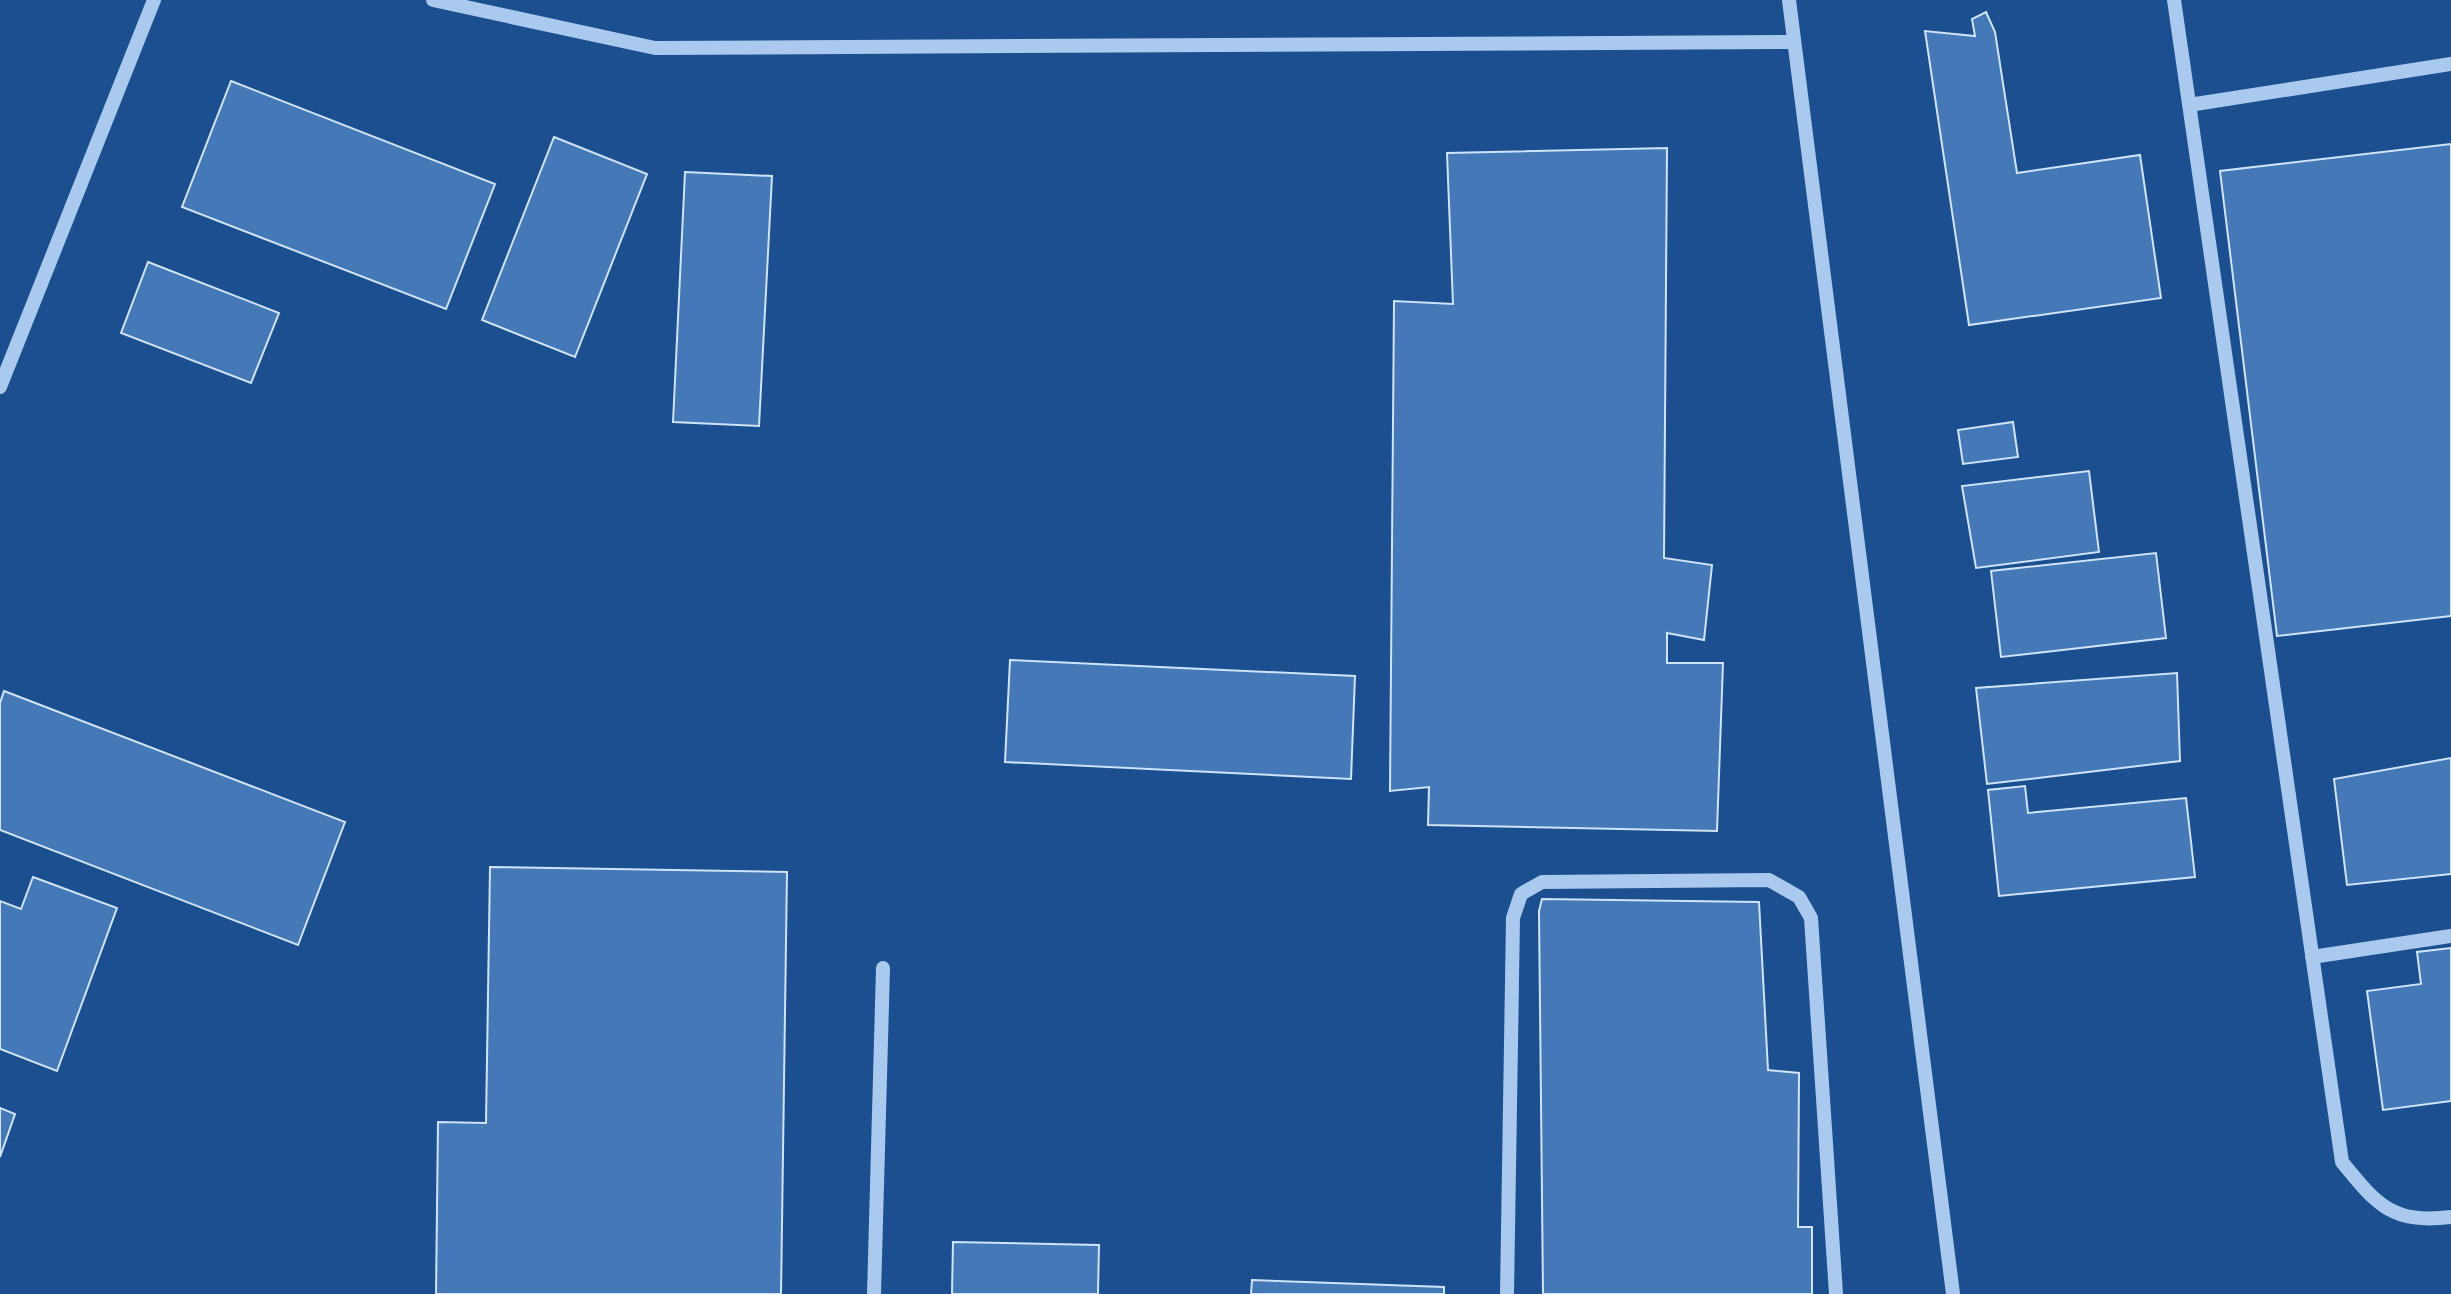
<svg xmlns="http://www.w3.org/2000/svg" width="2451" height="1294" font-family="'Sofia Sans Condensed',sans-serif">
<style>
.building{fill:#4478b7;stroke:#cfe3fa;stroke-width:2}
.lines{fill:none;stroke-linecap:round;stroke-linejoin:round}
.minor{stroke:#a9c9ee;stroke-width:14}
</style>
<rect width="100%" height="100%" fill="#1b4f8f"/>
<path class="building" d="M 1986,12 L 1995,32 L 2017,173 L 2140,155 L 2161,298 L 1969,325 L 1925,31 L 1975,36 L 1972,19 Z
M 231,81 L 495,184 L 446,309 L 182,207 Z
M 554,137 L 647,174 L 575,357 L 482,320 Z
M 2451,144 L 2451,616 L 2277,636 L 2220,171 Z
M 1667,148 L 1664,558 L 1712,565 L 1704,640 L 1667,633 L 1667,663 L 1723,663 L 1717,831 L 1428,825 L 1429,787 L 1390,791 L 1394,301 L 1453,304 L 1447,153 Z
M 685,172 L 772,176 L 759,426 L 673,422 Z
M 148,262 L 279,313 L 251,383 L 121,333 Z
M 2013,422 L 2018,457 L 1963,464 L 1958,430 Z
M 2089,471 L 2099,552 L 1976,568 L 1962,486 Z
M 2156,553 L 2166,638 L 2001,657 L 1991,571 Z
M 1010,660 L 1355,676 L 1351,779 L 1005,762 Z
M 2177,673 L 2180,761 L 1987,784 L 1976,688 Z
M 4,691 L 345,822 L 298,945 L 0,830 L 0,703 Z
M 2451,758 L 2451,874 L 2347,885 L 2334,779 Z
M 2025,786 L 2028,813 L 2186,798 L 2195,877 L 1999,896 L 1988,790 Z
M 490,867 L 787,872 L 781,1294 L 436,1294 L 438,1122 L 486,1123 Z
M 33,877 L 117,908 L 57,1071 L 0,1049 L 0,901 L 21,909 Z
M 1542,899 L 1759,902 L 1768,1070 L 1799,1073 L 1798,1227 L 1812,1227 L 1812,1294 L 1543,1294 L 1539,911 Z
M 2451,948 L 2451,1101 L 2383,1110 L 2367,991 L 2421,984 L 2417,952 Z
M 0,1108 L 15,1114 L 0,1157 Z
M 953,1242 L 1099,1245 L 1098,1294 L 952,1294 Z
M 1252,1280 L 1444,1287 L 1444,1294 L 1251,1294 Z"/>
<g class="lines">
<path class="minor" d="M 433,0 L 655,48 L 1793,42
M 1789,0 L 1953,1294
M 2174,0 L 2342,1162 C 2377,1205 2392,1224 2451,1217
M 2189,105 L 2451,64
M 0,387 L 154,0
M 2312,957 L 2451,936
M 874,1294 L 883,968
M 1507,1294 L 1513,918 L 1521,894 L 1542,882 L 1769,880 L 1799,897 L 1811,918 L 1836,1294"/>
</g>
</svg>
